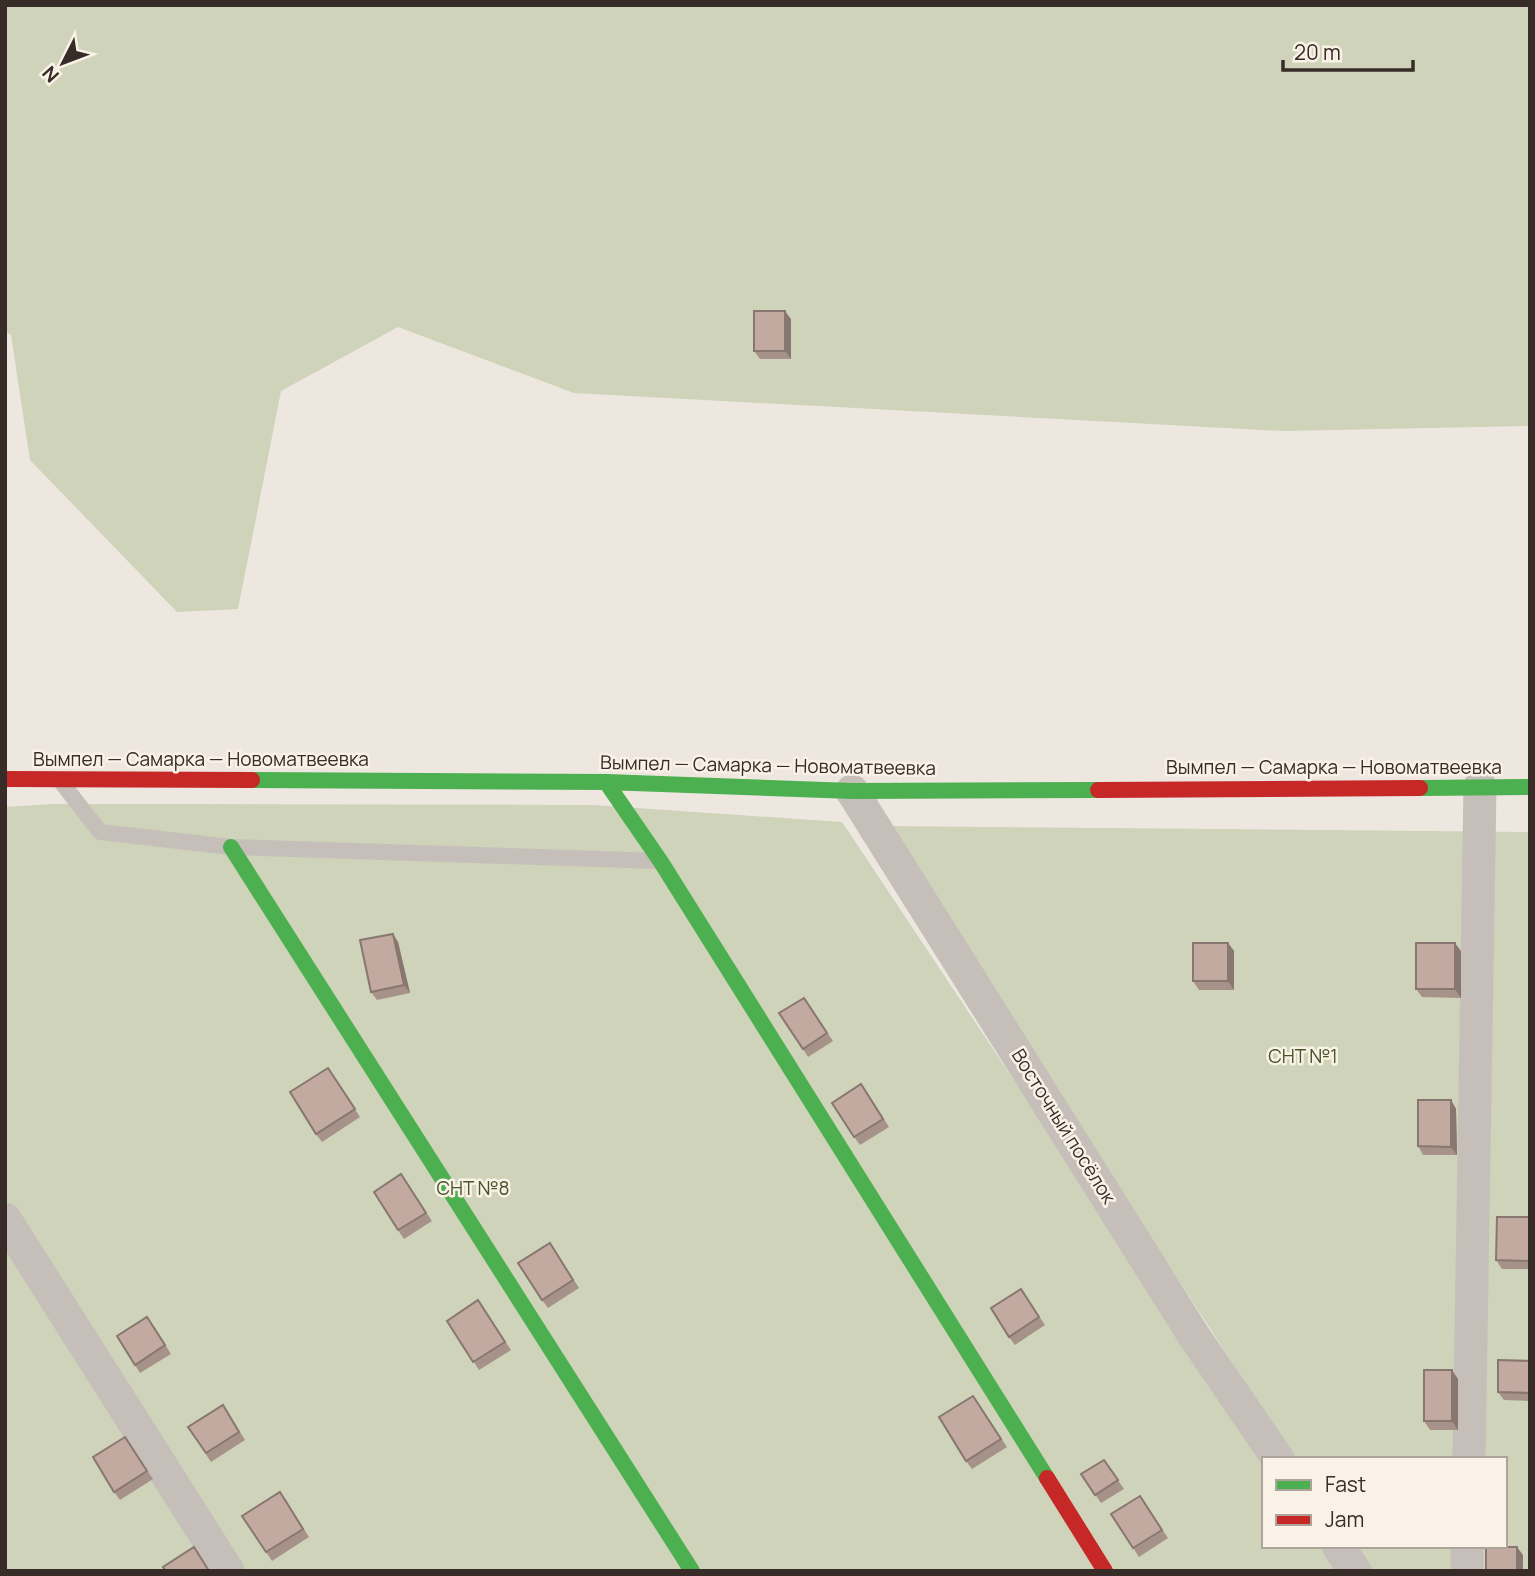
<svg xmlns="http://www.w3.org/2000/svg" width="1535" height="1576" font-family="Manrope,sans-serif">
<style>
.green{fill:#ced3b9}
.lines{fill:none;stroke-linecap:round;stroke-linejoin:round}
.lane{stroke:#c6bfb9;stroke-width:16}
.street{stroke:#c6bfb9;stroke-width:33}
.fast{stroke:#4caf50;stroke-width:16}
.jam{stroke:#c62828;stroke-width:16}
.wall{fill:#a7928a}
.shaded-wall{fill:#887770}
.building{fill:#c2aaa0;stroke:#887770;stroke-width:2}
.labels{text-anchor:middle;stroke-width:5;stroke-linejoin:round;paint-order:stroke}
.street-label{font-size:19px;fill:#372c27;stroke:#faf2e7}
.park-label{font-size:19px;fill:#465729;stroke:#faf2e7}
</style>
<rect width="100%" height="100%" fill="#ede7e0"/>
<path class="green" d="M 5,5 L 1530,5 L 1530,426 L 1283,431 L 574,393 L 398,327 L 281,391 L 238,609 L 177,612 L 30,460 L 11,335 L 5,331 Z
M 55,804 L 593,805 L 842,822 L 1266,1459 L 1264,1546 L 1324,1546 L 1340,1571 L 5,1571 L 5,807 Z
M 883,826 L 1530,832 L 1530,1571 L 1368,1571 L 1352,1546 L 1505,1546 L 1505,1459 L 1295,1459 Z"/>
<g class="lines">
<path class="lane" d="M 62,783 L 100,832 L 231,847 L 659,861"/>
<path class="street" d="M 852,791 L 1194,1336 L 1278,1459
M 5,1219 L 228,1571
M 1469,1459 L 1480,786
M 1338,1546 L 1355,1571
M 1467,1571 L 1467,1546"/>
<path class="fast" d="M 252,780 L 606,782 L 852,791 L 1098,790
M 606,782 L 661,862 L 1047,1478
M 1420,788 L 1530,787
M 231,847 L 692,1571"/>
<path class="jam" d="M 5,779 L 252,780
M 1098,790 L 1420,788
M 1047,1478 L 1105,1571"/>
</g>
<path class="wall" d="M 791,319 L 791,359 L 760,359 L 754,351 Z
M 398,942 L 410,993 L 377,1000 L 371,992 Z
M 1228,943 L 1234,951 L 1234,990 L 1199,990 L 1193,981 Z
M 1461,951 L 1461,998 L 1422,997 L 1416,989 Z
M 804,998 L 833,1041 L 808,1057 L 803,1049 Z
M 328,1068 L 360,1117 L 322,1142 L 316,1134 Z
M 867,1092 L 889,1127 L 860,1145 L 854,1137 Z
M 1451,1100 L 1456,1109 L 1457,1155 L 1423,1155 L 1418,1146 Z
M 401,1174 L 432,1221 L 404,1239 L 398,1230 Z
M 1530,1217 L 1530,1269 L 1502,1269 L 1496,1260 Z
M 556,1252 L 579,1288 L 548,1308 L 542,1300 Z
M 1021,1289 L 1045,1325 L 1015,1345 L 1009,1337 Z
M 478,1300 L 511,1350 L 479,1370 L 447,1321 Z
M 153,1325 L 171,1354 L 140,1373 L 135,1365 Z
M 1530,1361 L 1530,1401 L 1504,1400 L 1498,1392 Z
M 1458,1379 L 1458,1430 L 1430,1430 L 1424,1421 Z
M 973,1396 L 1007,1447 L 972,1469 L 966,1461 Z
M 223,1405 L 245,1440 L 211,1462 L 188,1427 Z
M 125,1437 L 153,1479 L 120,1500 L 114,1492 Z
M 1104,1460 L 1124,1489 L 1101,1503 L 1081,1474 Z
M 1140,1496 L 1168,1538 L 1139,1557 L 1111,1514 Z
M 286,1500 L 309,1537 L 272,1561 L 242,1516 Z"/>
<path class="shaded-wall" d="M 785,311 L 791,319 L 791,359 L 785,351 Z
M 393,934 L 398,942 L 410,993 L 404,985 Z
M 1228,943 L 1234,951 L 1234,990 L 1228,981 Z
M 1455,943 L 1461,951 L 1461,998 L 1455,989 Z
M 1451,1100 L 1456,1109 L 1457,1155 L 1451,1147 Z
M 1452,1370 L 1458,1379 L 1458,1430 L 1452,1421 Z
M 1517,1547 L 1523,1555 L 1523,1571 L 1517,1571 Z"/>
<path class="building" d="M 754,311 L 785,311 L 785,351 L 754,351 Z
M 393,934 L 404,985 L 371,992 L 360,940 Z
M 1193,943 L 1228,943 L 1228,981 L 1193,981 Z
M 1416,943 L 1455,943 L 1455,989 L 1416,989 Z
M 804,998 L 827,1033 L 803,1049 L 779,1013 Z
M 328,1068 L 355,1109 L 316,1134 L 290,1092 Z
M 861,1084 L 883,1119 L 854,1137 L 832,1103 Z
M 1418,1100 L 1451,1100 L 1451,1147 L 1418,1146 Z
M 401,1174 L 426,1213 L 398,1230 L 374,1192 Z
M 1497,1217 L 1530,1217 L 1530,1261 L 1496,1260 Z
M 550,1243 L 573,1280 L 542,1300 L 518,1263 Z
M 1021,1289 L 1039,1317 L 1009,1337 L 991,1308 Z
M 478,1300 L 505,1342 L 473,1362 L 447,1321 Z
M 147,1317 L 165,1345 L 135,1365 L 117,1336 Z
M 1498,1360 L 1530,1361 L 1530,1393 L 1498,1392 Z
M 1424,1370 L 1452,1370 L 1452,1421 L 1424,1421 Z
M 973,1396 L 1001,1439 L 966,1461 L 939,1417 Z
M 223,1405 L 239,1432 L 206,1453 L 188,1427 Z
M 125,1437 L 147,1471 L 114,1492 L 93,1457 Z
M 1104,1460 L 1118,1480 L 1095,1495 L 1081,1474 Z
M 280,1492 L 303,1529 L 266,1552 L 242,1516 Z
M 1140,1496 L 1162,1530 L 1133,1548 L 1111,1514 Z
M 194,1547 L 209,1571 L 166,1571 L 163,1567 Z
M 1486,1547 L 1517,1547 L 1517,1571 L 1486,1571 Z"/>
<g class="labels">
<g class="street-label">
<text x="201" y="766">Вымпел — Самарка — Новоматвеевка</text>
<text transform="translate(768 765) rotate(1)" y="7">Вымпел — Самарка — Новоматвеевка</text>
<text x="1334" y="774">Вымпел — Самарка — Новоматвеевка</text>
<text transform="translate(1064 1126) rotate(58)" y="7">Восточный посёлок</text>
</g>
<g class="park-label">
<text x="1303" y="1063">СНТ №1</text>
<text x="473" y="1195">СНТ №8</text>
</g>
</g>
<rect width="1535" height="1576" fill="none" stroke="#372c27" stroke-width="14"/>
<rect x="1262" y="1457" width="245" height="91" fill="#faf2e7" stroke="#aca39a" stroke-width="2"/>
<rect x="1276" y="1480" width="35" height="10" fill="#4caf50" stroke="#aca39a" stroke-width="2"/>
<text x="1325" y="1492" font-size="21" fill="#372c27">Fast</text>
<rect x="1276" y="1515" width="35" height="10" fill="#c62828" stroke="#aca39a" stroke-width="2"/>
<text x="1325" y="1527" font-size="21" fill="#372c27">Jam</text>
<g transform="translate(63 63) rotate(228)" stroke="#faf2e7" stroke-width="5" paint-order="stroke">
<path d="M0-5L12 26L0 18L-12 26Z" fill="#372c27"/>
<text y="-10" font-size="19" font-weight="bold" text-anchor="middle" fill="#372c27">N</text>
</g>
<path d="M1283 60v10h130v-10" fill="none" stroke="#372c27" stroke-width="3.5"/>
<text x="1294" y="60" font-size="21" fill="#372c27" stroke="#faf2e7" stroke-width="5" paint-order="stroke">20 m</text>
</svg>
